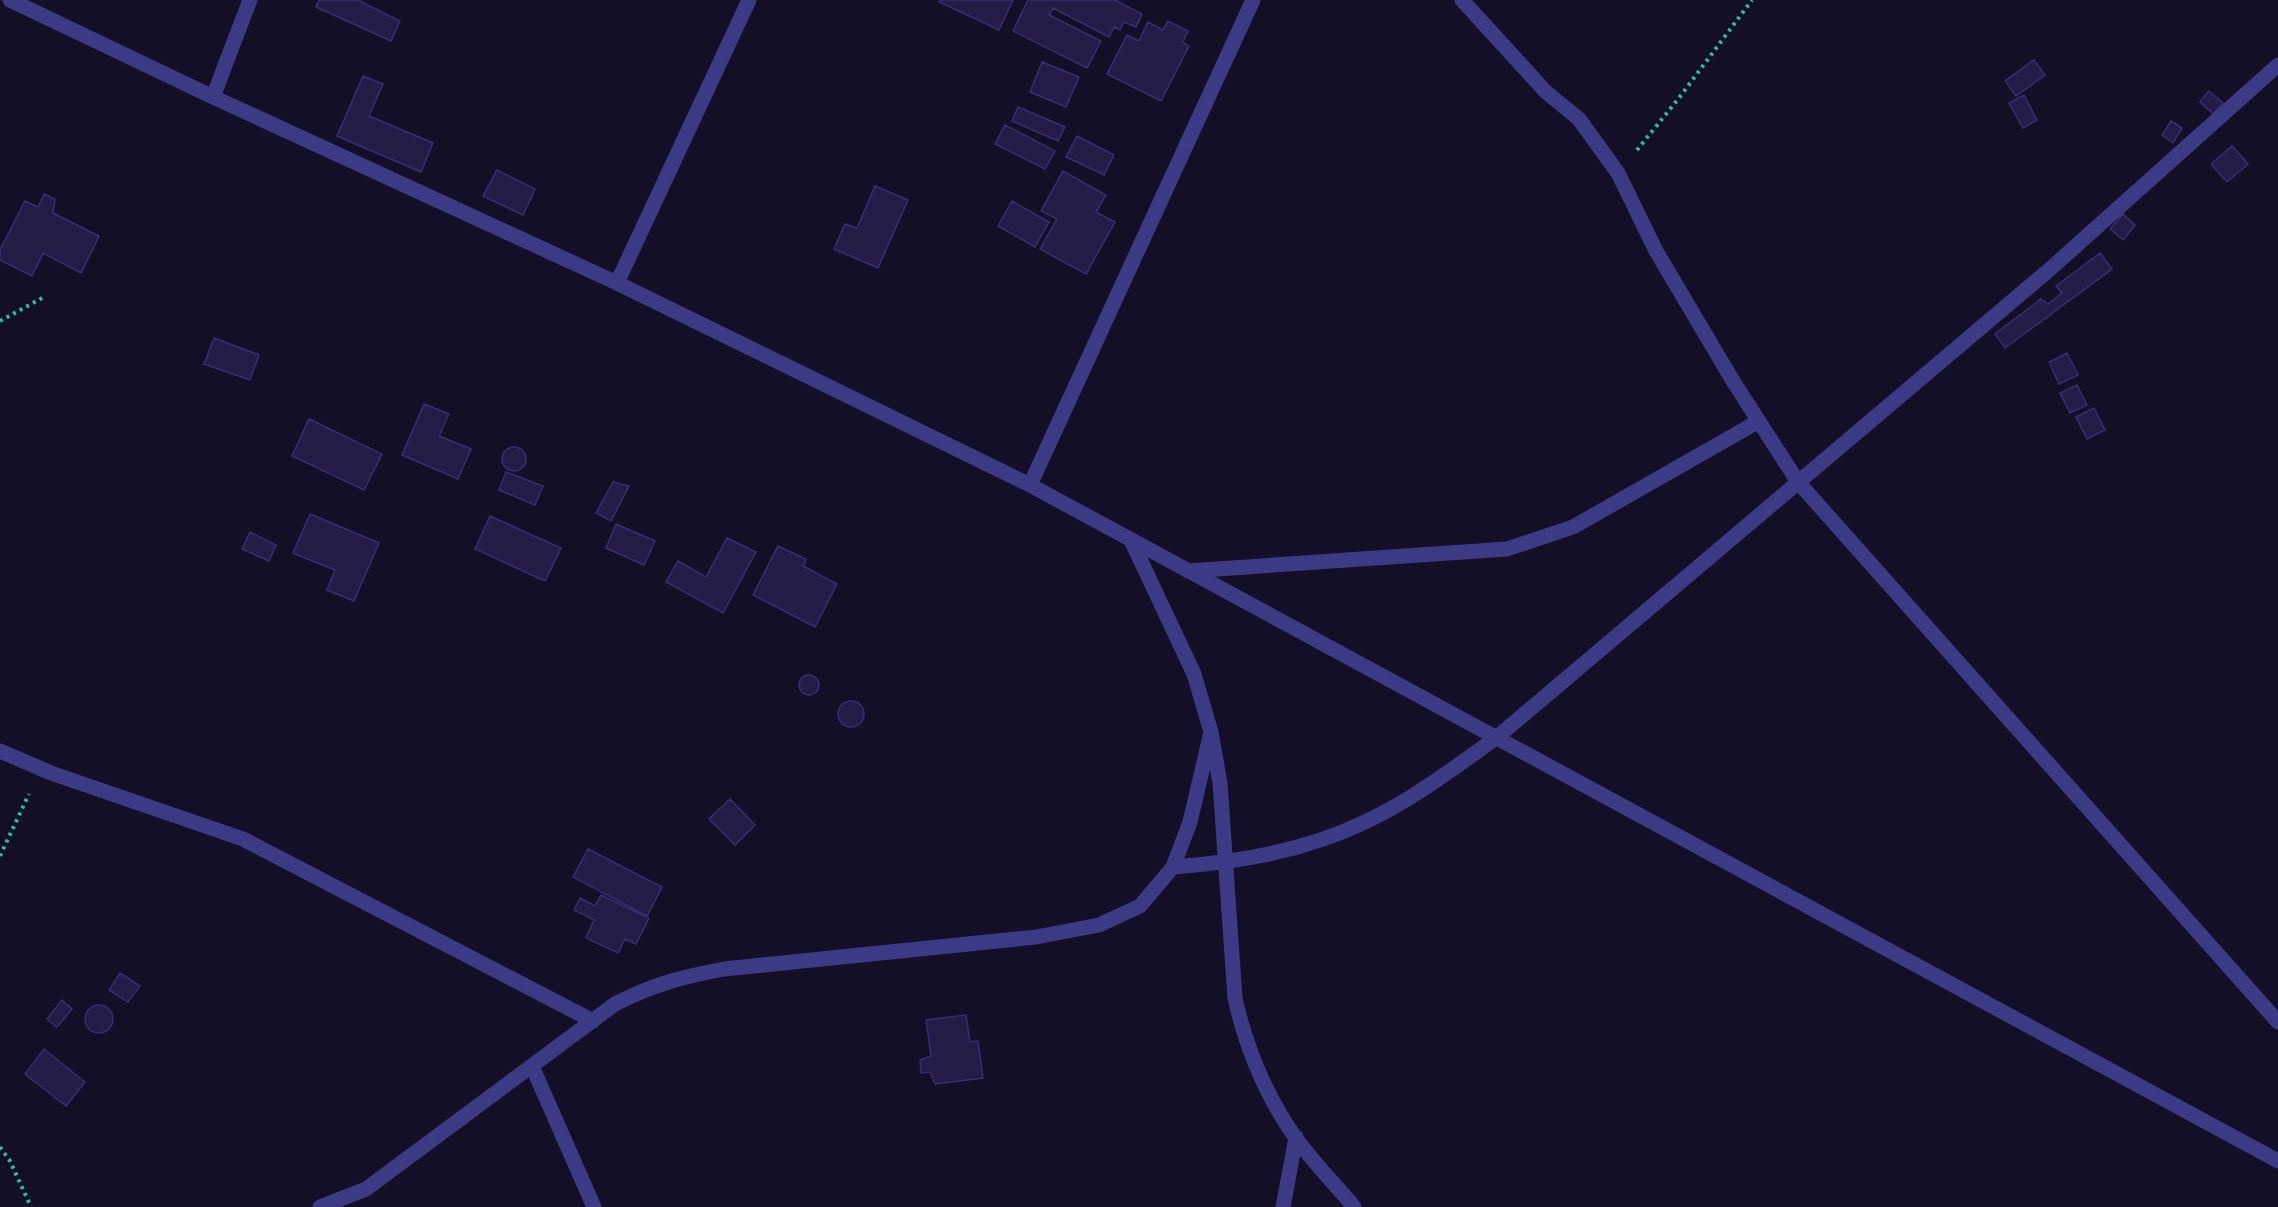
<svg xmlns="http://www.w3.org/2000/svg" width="2278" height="1207" font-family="'Public Sans',sans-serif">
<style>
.building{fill:#241b47;stroke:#3b2d73;stroke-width:1.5}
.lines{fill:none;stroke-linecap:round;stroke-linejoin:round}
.path{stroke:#2fb8b0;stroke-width:4;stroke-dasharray:3 4.5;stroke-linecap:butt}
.street{stroke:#3d3a85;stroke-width:15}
</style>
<rect width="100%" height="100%" fill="#130f26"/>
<path class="building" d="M 319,0 L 358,0 L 400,21 L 391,41 L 316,7 Z
M 940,0 L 1013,0 L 999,30 L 939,2 Z
M 1028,0 L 1115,0 L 1142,14 L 1136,27 L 1124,22 L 1120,30 L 1114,27 L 1109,37 L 1053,8 L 1049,15 L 1101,41 L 1087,68 L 1013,31 Z
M 1168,21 L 1188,31 L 1183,42 L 1189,46 L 1161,101 L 1107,74 L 1127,35 L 1139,41 L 1148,22 L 1163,30 Z
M 2034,60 L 2045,75 L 2016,96 L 2005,81 Z
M 1042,62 L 1079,77 L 1066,107 L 1030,92 Z
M 363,76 L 383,84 L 369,116 L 433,143 L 421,172 L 337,136 Z
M 2209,91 L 2223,103 L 2213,114 L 2200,102 Z
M 2024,95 L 2037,120 L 2023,128 L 2009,103 Z
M 1018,107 L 1065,127 L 1058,141 L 1012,121 Z
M 2171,121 L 2182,128 L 2173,143 L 2162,135 Z
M 1005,125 L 1055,151 L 1045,169 L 995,144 Z
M 1077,136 L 1114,155 L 1104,175 L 1066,157 Z
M 2232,146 L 2248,164 L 2227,182 L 2211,164 Z
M 497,170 L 535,189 L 523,215 L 483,196 Z
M 1063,171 L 1106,195 L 1096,212 L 1115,222 L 1086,274 L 1040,249 L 1057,219 L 1041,211 Z
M 875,186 L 908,200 L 878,268 L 834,249 L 845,224 L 857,228 Z
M 44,194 L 55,199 L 53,213 L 99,236 L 81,273 L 43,253 L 32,276 L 0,260 L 0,250 L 25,201 L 38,207 Z
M 1012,201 L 1049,222 L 1035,247 L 998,226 Z
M 2123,214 L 2135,225 L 2123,240 L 2110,229 Z
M 2100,253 L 2112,269 L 2005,348 L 1995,334 L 2041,299 L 2048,304 L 2062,293 L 2056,286 Z
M 214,338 L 259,355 L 250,380 L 204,364 Z
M 2067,353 L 2078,375 L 2059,384 L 2049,362 Z
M 2077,385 L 2087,405 L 2070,413 L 2060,393 Z
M 424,404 L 449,414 L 439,436 L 471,449 L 458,479 L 402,455 Z
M 2094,408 L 2105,430 L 2087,439 L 2076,417 Z
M 309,419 L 382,454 L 364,490 L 292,456 Z
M502 459a12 12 0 1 1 24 0a12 12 0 1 1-24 0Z
M 506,472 L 543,486 L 535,505 L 499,490 Z
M 613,482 L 629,486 L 611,521 L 596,513 Z
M 310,514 L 379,543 L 354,601 L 327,590 L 335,570 L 293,553 Z
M 490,516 L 561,548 L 545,581 L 475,549 Z
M 616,524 L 655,541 L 644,565 L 606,548 Z
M 250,532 L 276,545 L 269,561 L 242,549 Z
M 727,538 L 756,552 L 723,613 L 666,582 L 678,561 L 706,577 Z
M 778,546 L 806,559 L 803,566 L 837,584 L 815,627 L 753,595 Z
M799 685a10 10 0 1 1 20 0a10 10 0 1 1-20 0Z
M838 714a13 13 0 1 1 26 0a13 13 0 1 1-26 0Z
M 730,799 L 755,825 L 735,845 L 709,819 Z
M 588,849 L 662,887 L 647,916 L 573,877 Z
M 601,895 L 649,918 L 636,944 L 625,939 L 618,953 L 586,938 L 594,920 L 574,910 L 580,898 L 595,906 Z
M 120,973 L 140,986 L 128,1002 L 109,990 Z
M 62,1000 L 72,1009 L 57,1027 L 47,1019 Z
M85 1019a14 14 0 1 1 28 0a14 14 0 1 1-28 0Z
M 966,1015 L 970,1042 L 978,1041 L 983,1078 L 935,1084 L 930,1072 L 921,1073 L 920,1060 L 931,1056 L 926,1020 Z
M 44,1049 L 85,1082 L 66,1106 L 25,1074 Z"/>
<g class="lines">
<path class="path" d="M 1637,150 L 1679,98 L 1752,0
M 0,321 L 44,297
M 0,856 L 29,794
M 0,1147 L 10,1161 L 31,1207"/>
<path class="street" d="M 10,0 L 213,97 L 617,283 L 1030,485 L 2278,1161
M 1462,0 L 1546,92 L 1579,119 L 1618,173 L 1656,251 L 1733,381 L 1798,482 L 2278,1022
M 213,97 L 250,0
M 617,283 L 749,0
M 1030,485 L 1253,0
M 1131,540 L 1194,674 L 1211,732 L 1220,783 L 1235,998 C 1246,1048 1265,1094 1295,1137 C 1312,1161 1335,1184 1354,1207
M 1188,571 L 1507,549 L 1573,527 L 1759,421
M 0,751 L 51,773 L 243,839 L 593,1021
M 1173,867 C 1238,862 1305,851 1365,822 C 1412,800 1454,768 1496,738 L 2049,270 L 2278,65
M 532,1066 L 594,1207
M 320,1207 L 366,1189 L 615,1004 C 654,984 682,977 724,969 L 1036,937 L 1099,925 L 1140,906 L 1173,867 L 1190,822 L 1211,732
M 1283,1207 L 1296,1137"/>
</g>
</svg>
